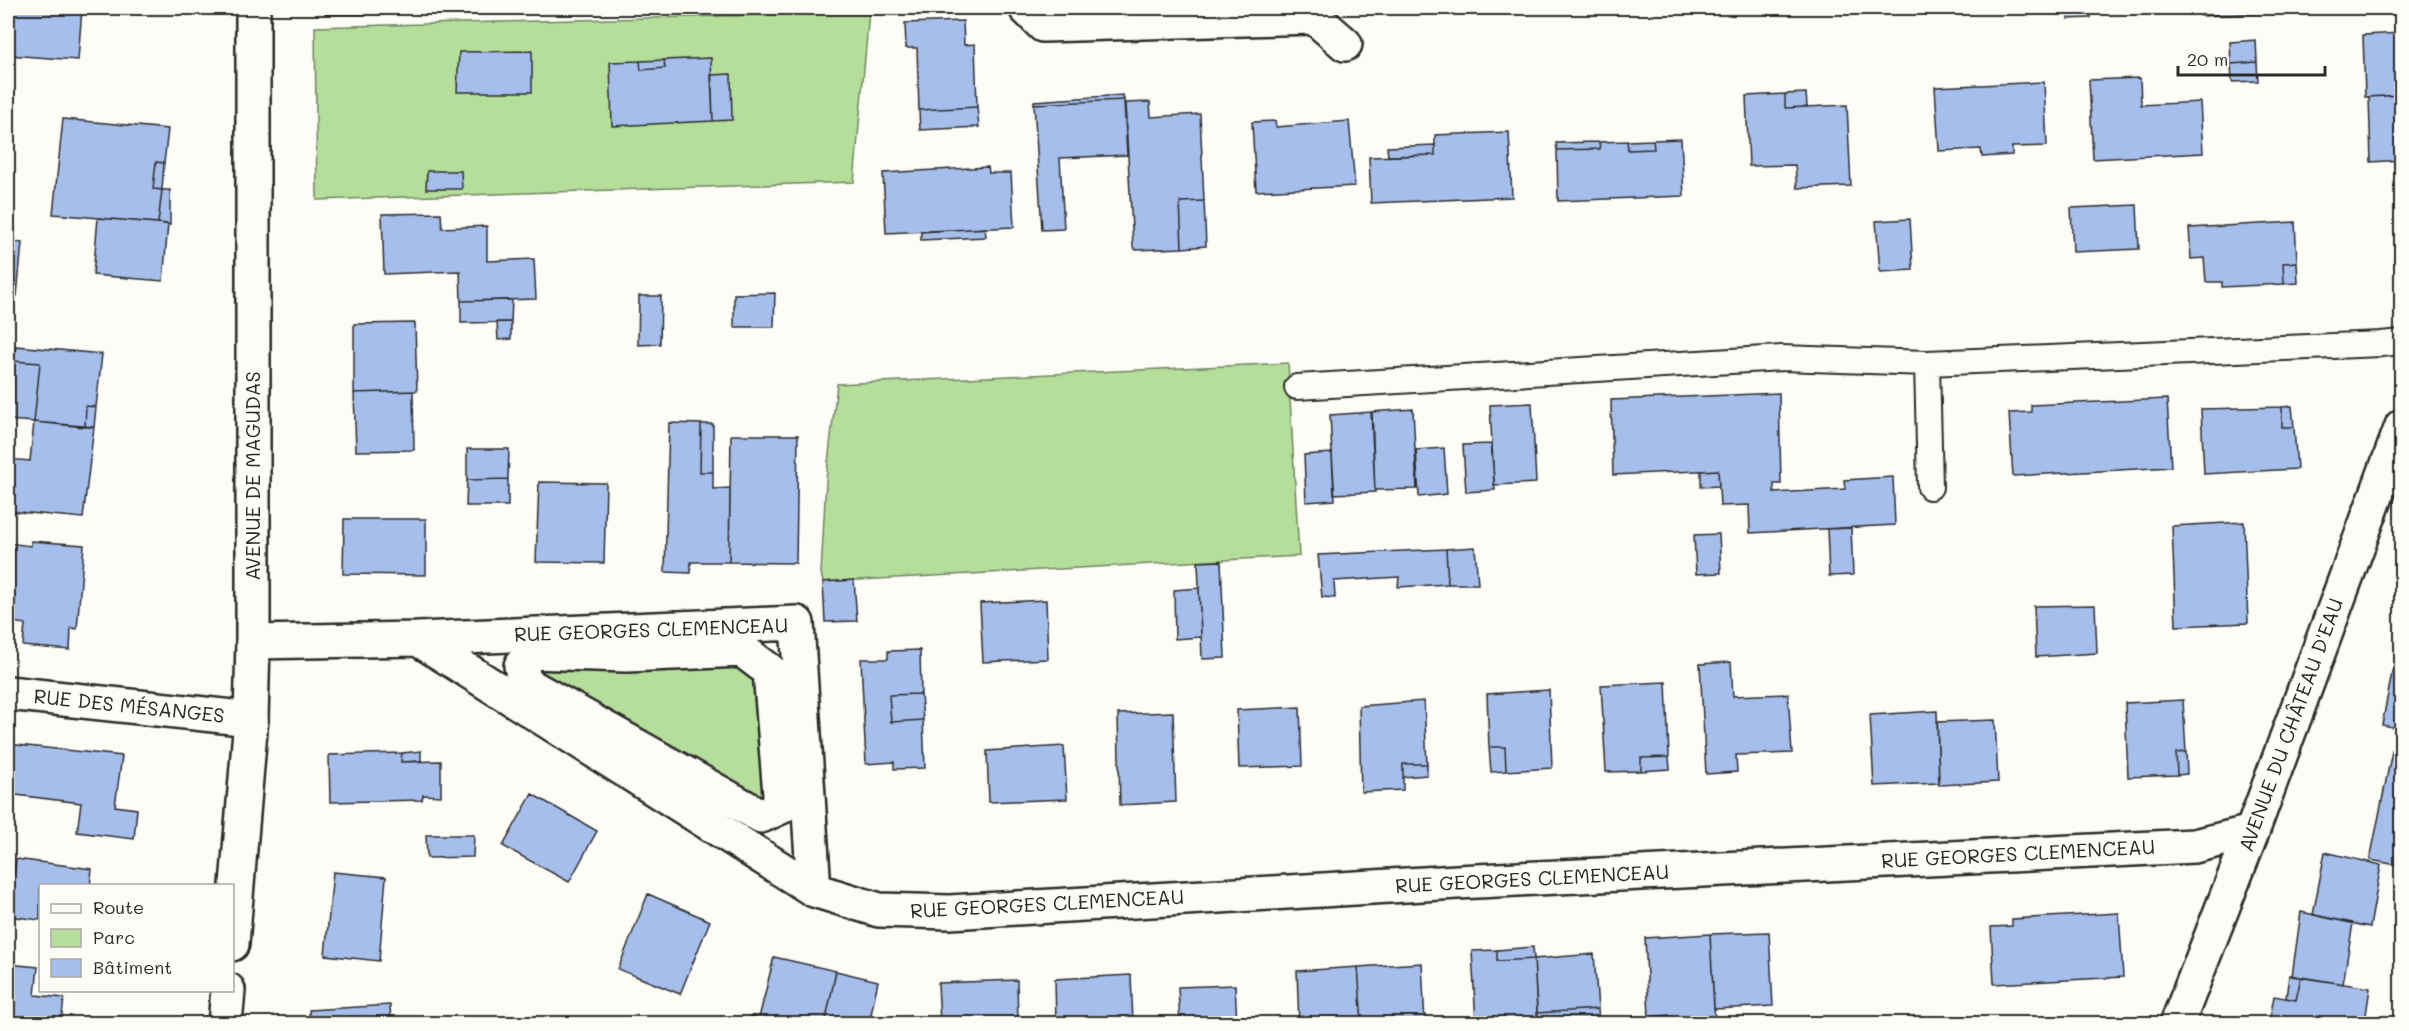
<svg xmlns="http://www.w3.org/2000/svg" width="2409" height="1031" font-family="Mali,sans-serif">
<style>
.green{fill:#b5de9a;stroke:#708462;stroke-width:1.5}
.building{fill:#a6beec;stroke:#2b2b2b;stroke-width:1.5}
.lines{fill:none;stroke-linecap:round;stroke-linejoin:round}
.service-casing{stroke:#2b2b2b;stroke-width:28}
.pedestrian-casing{stroke:#2b2b2b;stroke-width:38}
.minor-casing{stroke:#2b2b2b;stroke-width:38}
.tertiary-casing{stroke:#2b2b2b;stroke-width:38}
.secondary-casing{stroke:#2b2b2b;stroke-width:38}
.service{stroke:#fdfcf7;stroke-width:24}
.pedestrian{stroke:#fdfcf7;stroke-width:33}
.minor{stroke:#fdfcf7;stroke-width:33}
.tertiary{stroke:#fdfcf7;stroke-width:33}
.secondary{stroke:#fdfcf7;stroke-width:33}
.labels{text-anchor:middle;stroke-width:4.5;stroke-linejoin:round;paint-order:stroke}
.street-label{font-size:20px;fill:#2b2b2b;stroke:#fdfcf7}
</style>
<rect width="100%" height="100%" fill="#fdfcf7"/>
<filter id="ink" filterUnits="userSpaceOnUse"><feTurbulence type="fractalNoise" baseFrequency=".0167" numOctaves="2"/><feDisplacementMap in="SourceGraphic" scale="12" xChannelSelector="R" yChannelSelector="G"/><feConvolveMatrix kernelMatrix="1 2 1 2 8 2 1 2 1" color-interpolation-filters="sRGB"/></filter>
<g filter="url(#ink)">
<path class="green" d="M 869,12 L 854,182 L 317,200 L 315,27 Z
M 1288,363 L 1299,556 L 823,582 L 821,573 L 826,481 L 837,384 Z
M 730,655 L 764,685 L 772,804 L 541,680 L 537,667 Z"/>
<path class="building" d="M 8,8 L 82,8 L 78,60 L 8,55 Z
M 325,8 L 392,8 L 391,14 L 325,14 Z
M 2068,8 L 2091,8 L 2091,18 L 2068,19 Z
M 2200,8 L 2293,8 L 2294,12 L 2201,16 Z
M 963,21 L 964,45 L 975,44 L 977,107 L 919,110 L 917,48 L 906,48 L 905,23 Z
M 2402,33 L 2402,95 L 2365,97 L 2363,35 Z
M 2256,40 L 2257,62 L 2231,64 L 2230,42 Z
M 532,51 L 532,92 L 457,92 L 459,52 Z
M 711,58 L 713,121 L 612,126 L 610,62 L 640,61 L 641,70 L 665,68 L 664,60 Z
M 664,60 L 665,68 L 641,70 L 640,61 Z
M 2257,62 L 2258,81 L 2232,82 L 2231,64 Z
M 731,74 L 732,120 L 713,121 L 711,75 Z
M 2140,78 L 2141,105 L 2200,102 L 2203,153 L 2093,159 L 2089,80 Z
M 2044,82 L 2047,146 L 2012,147 L 2012,155 L 1982,157 L 1981,149 L 1939,151 L 1935,87 Z
M 1806,93 L 1807,107 L 1785,108 L 1785,94 Z
M 1785,94 L 1785,108 L 1847,105 L 1851,186 L 1797,188 L 1795,165 L 1749,166 L 1746,96 Z
M 1123,95 L 1124,100 L 1034,104 L 1034,101 Z
M 2402,95 L 2402,160 L 2371,162 L 2369,97 Z
M 1124,100 L 1127,155 L 1060,158 L 1064,229 L 1042,230 L 1034,104 Z
M 1150,102 L 1151,117 L 1200,114 L 1204,201 L 1180,202 L 1182,248 L 1136,250 L 1133,247 L 1125,103 Z
M 977,107 L 979,127 L 920,130 L 919,110 Z
M 63,119 L 168,129 L 164,163 L 156,162 L 153,189 L 162,190 L 158,223 L 53,214 Z
M 1275,121 L 1276,127 L 1349,121 L 1355,186 L 1256,191 L 1252,122 Z
M 1509,132 L 1512,197 L 1371,203 L 1369,157 L 1435,155 L 1435,135 Z
M 1681,139 L 1684,196 L 1558,201 L 1557,150 L 1600,149 L 1599,142 L 1627,141 L 1628,150 L 1654,149 L 1653,140 Z
M 1653,140 L 1654,149 L 1628,150 L 1627,141 Z
M 1599,142 L 1600,149 L 1557,150 L 1556,143 Z
M 1435,145 L 1435,155 L 1388,156 L 1387,147 Z
M 156,162 L 164,163 L 162,190 L 153,189 Z
M 988,167 L 989,173 L 1011,173 L 1014,227 L 886,233 L 883,173 Z
M 427,171 L 461,171 L 462,189 L 426,189 Z
M 162,190 L 170,190 L 170,225 L 158,223 Z
M 1204,201 L 1206,246 L 1182,248 L 1180,202 Z
M 2137,205 L 2139,249 L 2073,252 L 2071,208 Z
M 441,213 L 442,228 L 487,226 L 487,261 L 534,259 L 536,299 L 461,301 L 460,271 L 384,274 L 382,214 Z
M 98,218 L 168,224 L 163,281 L 93,275 Z
M 1910,219 L 1913,270 L 1880,272 L 1876,221 Z
M 2295,222 L 2297,262 L 2283,263 L 2284,284 L 2222,287 L 2222,282 L 2206,282 L 2204,258 L 2191,259 L 2189,228 Z
M 985,228 L 986,237 L 921,240 L 921,232 Z
M 8,241 L 22,243 L 17,296 L 8,295 Z
M 2297,262 L 2298,283 L 2284,284 L 2283,263 Z
M 775,293 L 774,327 L 734,327 L 734,294 Z
M 639,296 L 661,296 L 660,344 L 638,345 Z
M 512,300 L 511,322 L 461,323 L 461,301 Z
M 497,322 L 511,322 L 511,339 L 498,340 Z
M 415,323 L 417,391 L 354,393 L 354,324 Z
M 16,346 L 102,354 L 96,407 L 86,406 L 85,427 L 34,422 L 40,363 L 13,361 Z
M 13,361 L 40,363 L 34,422 L 8,420 Z
M 413,391 L 414,450 L 356,451 L 354,393 Z
M 1779,393 L 1781,484 L 1774,484 L 1774,493 L 1845,489 L 1844,480 L 1893,477 L 1895,525 L 1750,533 L 1749,505 L 1720,506 L 1718,470 L 1613,475 L 1611,400 Z
M 2167,399 L 2171,467 L 2013,476 L 2009,413 L 2031,412 L 2031,405 Z
M 1532,403 L 1536,483 L 1494,485 L 1490,405 Z
M 86,406 L 96,407 L 94,427 L 85,427 Z
M 2292,406 L 2294,427 L 2282,427 L 2282,407 Z
M 2282,407 L 2282,427 L 2294,427 L 2297,469 L 2204,474 L 2201,409 Z
M 1413,409 L 1417,489 L 1375,490 L 1371,412 Z
M 1372,412 L 1375,492 L 1334,494 L 1330,415 Z
M 34,422 L 94,427 L 83,518 L 8,511 L 8,459 L 30,461 Z
M 669,423 L 701,424 L 700,472 L 713,472 L 713,489 L 730,488 L 729,562 L 691,562 L 691,573 L 665,572 Z
M 701,424 L 713,424 L 713,472 L 700,472 Z
M 731,435 L 798,435 L 796,563 L 729,562 Z
M 1491,444 L 1495,490 L 1466,492 L 1463,445 Z
M 1444,448 L 1447,494 L 1419,497 L 1416,450 Z
M 467,449 L 509,449 L 508,479 L 467,480 Z
M 1332,453 L 1335,500 L 1306,502 L 1304,455 Z
M 1718,470 L 1719,486 L 1701,487 L 1701,471 Z
M 508,479 L 508,506 L 466,506 L 467,480 Z
M 539,482 L 606,483 L 604,563 L 536,562 Z
M 344,519 L 426,519 L 426,575 L 343,574 Z
M 2244,522 L 2248,623 L 2176,626 L 2172,526 Z
M 1851,528 L 1853,575 L 1829,576 L 1827,529 Z
M 1719,534 L 1721,573 L 1696,574 L 1694,535 Z
M 31,541 L 84,545 L 77,629 L 71,628 L 70,650 L 23,646 L 25,624 L 8,621 L 8,543 L 31,546 Z
M 1475,547 L 1478,584 L 1448,584 L 1446,549 Z
M 1446,549 L 1448,584 L 1398,587 L 1399,577 L 1334,581 L 1335,598 L 1322,597 L 1318,555 Z
M 1221,561 L 1225,658 L 1202,659 L 1198,562 Z
M 854,580 L 857,621 L 825,622 L 823,582 Z
M 1199,588 L 1201,637 L 1175,639 L 1174,590 Z
M 1046,600 L 1048,659 L 983,662 L 980,603 Z
M 2095,605 L 2097,653 L 2036,657 L 2034,606 Z
M 920,650 L 921,694 L 889,695 L 891,722 L 923,720 L 925,768 L 894,769 L 894,762 L 866,764 L 861,659 L 888,659 L 888,651 Z
M 1731,662 L 1733,696 L 1788,694 L 1792,753 L 1736,755 L 1737,772 L 1706,774 L 1700,664 Z
M 2393,668 L 2402,670 L 2402,729 L 2382,725 Z
M 1666,682 L 1669,757 L 1641,758 L 1641,771 L 1606,772 L 1601,685 Z
M 1549,690 L 1552,768 L 1506,771 L 1505,747 L 1489,747 L 1487,694 Z
M 921,694 L 923,720 L 891,722 L 889,695 Z
M 2183,700 L 2186,752 L 2176,753 L 2177,775 L 2128,777 L 2125,703 Z
M 1424,701 L 1427,764 L 1403,764 L 1403,790 L 1361,792 L 1359,706 Z
M 1300,707 L 1302,766 L 1239,768 L 1237,710 Z
M 1937,711 L 1939,783 L 1874,786 L 1870,715 Z
M 1173,712 L 1176,802 L 1120,805 L 1118,714 Z
M 1995,720 L 1998,782 L 1939,785 L 1937,722 Z
M 2394,741 L 2402,742 L 2402,866 L 2370,860 Z
M 8,744 L 122,756 L 115,806 L 137,809 L 134,839 L 77,832 L 81,803 L 8,794 Z
M 1064,746 L 1067,799 L 989,802 L 987,751 Z
M 1489,747 L 1505,747 L 1506,771 L 1491,772 Z
M 421,751 L 421,761 L 401,762 L 402,753 Z
M 2186,752 L 2187,774 L 2177,775 L 2176,753 Z
M 402,753 L 401,762 L 441,761 L 441,796 L 423,795 L 422,800 L 330,802 L 329,755 Z
M 1669,757 L 1670,769 L 1641,771 L 1641,758 Z
M 1403,764 L 1427,764 L 1427,775 L 1403,777 Z
M 532,794 L 597,831 L 569,882 L 503,846 Z
M 426,835 L 474,835 L 473,857 L 427,858 Z
M 2325,852 L 2381,865 L 2370,927 L 2313,915 Z
M 16,859 L 92,869 L 90,886 L 40,886 L 40,920 L 8,916 L 8,873 L 14,874 Z
M 333,872 L 386,877 L 379,961 L 325,955 Z
M 648,894 L 710,921 L 680,994 L 618,969 Z
M 2301,912 L 2353,923 L 2343,984 L 2292,976 Z
M 2119,913 L 2123,977 L 1994,984 L 1991,927 L 2012,926 L 2012,919 Z
M 1769,932 L 1773,1006 L 1714,1009 L 1710,934 Z
M 1710,934 L 1715,1024 L 1669,1024 L 1669,1015 L 1649,1017 L 1645,938 Z
M 1533,947 L 1534,959 L 1497,961 L 1497,950 Z
M 1497,950 L 1497,961 L 1534,959 L 1538,1024 L 1476,1024 L 1472,951 Z
M 1594,954 L 1598,1009 L 1537,1013 L 1534,959 Z
M 774,957 L 836,971 L 825,1024 L 749,1024 L 750,1016 L 759,1018 Z
M 1422,963 L 1425,1024 L 1362,1024 L 1358,967 Z
M 8,964 L 38,967 L 35,995 L 64,998 L 61,1024 L 8,1020 Z
M 1358,967 L 1362,1024 L 1299,1024 L 1297,971 Z
M 836,971 L 878,981 L 869,1024 L 825,1024 Z
M 1131,975 L 1133,1024 L 1056,1024 L 1055,979 Z
M 2289,975 L 2301,977 L 2296,1000 L 2286,998 Z
M 2301,977 L 2370,988 L 2366,1015 L 2359,1024 L 2269,1024 L 2274,996 L 2296,1000 Z
M 1017,980 L 1018,1024 L 940,1024 L 938,983 Z
M 1235,985 L 1237,1024 L 1180,1024 L 1178,987 Z
M 390,1005 L 391,1024 L 310,1024 L 309,1010 Z
M 1598,1009 L 1599,1024 L 1538,1024 L 1537,1013 Z
M 1669,1015 L 1669,1024 L 1649,1024 L 1649,1017 Z"/>
<g class="lines">
<g class="service-casing">
<path id="service" d="M 1297,387 L 1782,358 L 1927,363
M 1930,487 L 1927,363 L 2381,344 L 2402,342"/>
</g>
<g class="pedestrian-casing">
<path id="pedestrian" d="M 742,650 L 770,671 L 781,807 L 761,816 L 525,683 L 521,666 L 530,652 L 627,655 Z"/>
</g>
<g class="minor-casing">
<path id="minor" d="M 1026,8 L 1043,25 L 1314,17 L 1345,44
M 418,639 L 797,623 L 814,890
M 253,642 L 418,639 L 814,890 L 879,910 L 950,912 L 1457,882 L 2194,846 L 2252,832
M 8,693 L 251,719"/>
</g>
<g class="tertiary-casing">
<path id="tertiary" d="M 2177,1024 L 2252,832 L 2402,426"/>
</g>
<g class="secondary-casing">
<path id="secondary" d="M 232,944 L 251,719 L 253,642 L 253,8
M 225,1024 L 228,990"/>
</g>
<use href="#service" class="service"/>
<use href="#pedestrian" class="pedestrian"/>
<use href="#minor" class="minor"/>
<use href="#tertiary" class="tertiary"/>
<use href="#secondary" class="secondary"/>
</g>
</g>
<g class="labels">
<g class="street-label">
<text transform="translate(253 476) rotate(-90)" y="7">AVENUE DE MAGUDAS</text>
<text transform="translate(651 630) rotate(-2)" y="7">RUE GEORGES CLEMENCEAU</text>
<text transform="translate(129 706) rotate(6)" y="7">RUE DES MÉSANGES</text>
<text transform="translate(2291 725) rotate(-70)" y="7">AVENUE DU CHÂTEAU D'EAU</text>
<text transform="translate(2018 854) rotate(-3)" y="7">RUE GEORGES CLEMENCEAU</text>
<text transform="translate(1532 879) rotate(-3)" y="7">RUE GEORGES CLEMENCEAU</text>
<text transform="translate(1047 904) rotate(-3)" y="7">RUE GEORGES CLEMENCEAU</text>
</g>
</g>
<rect width="2409" height="1031" fill="none" stroke="#fdfcf7" stroke-width="30"/>
<rect x="15" y="15" width="2379" height="1001" fill="none" stroke="#2b2b2b" stroke-width="2" filter="url(#ink)"/>
<rect x="39" y="884" width="195" height="108" fill="#fdfcf7" stroke="#a9a8a5" stroke-width="1.5"/>
<rect x="51" y="904" width="30" height="9" fill="#fdfcf7" stroke="#a9a8a5" stroke-width="1.5"/>
<text x="93" y="914" font-size="18" fill="#2b2b2b">Route</text>
<rect x="51" y="929" width="30" height="18" fill="#b5de9a" stroke="#a9a8a5" stroke-width="1.5"/>
<text x="93" y="944" font-size="18" fill="#2b2b2b">Parc</text>
<rect x="51" y="959" width="30" height="18" fill="#a6beec" stroke="#a9a8a5" stroke-width="1.5"/>
<text x="93" y="974" font-size="18" fill="#2b2b2b">Bâtiment</text>
<path d="M2178 66v9h147v-9" fill="none" stroke="#2b2b2b" stroke-width="3"/>
<text x="2187" y="66" font-size="18" fill="#2b2b2b" stroke="#fdfcf7" stroke-width="4.5" paint-order="stroke">20 m</text>
</svg>
